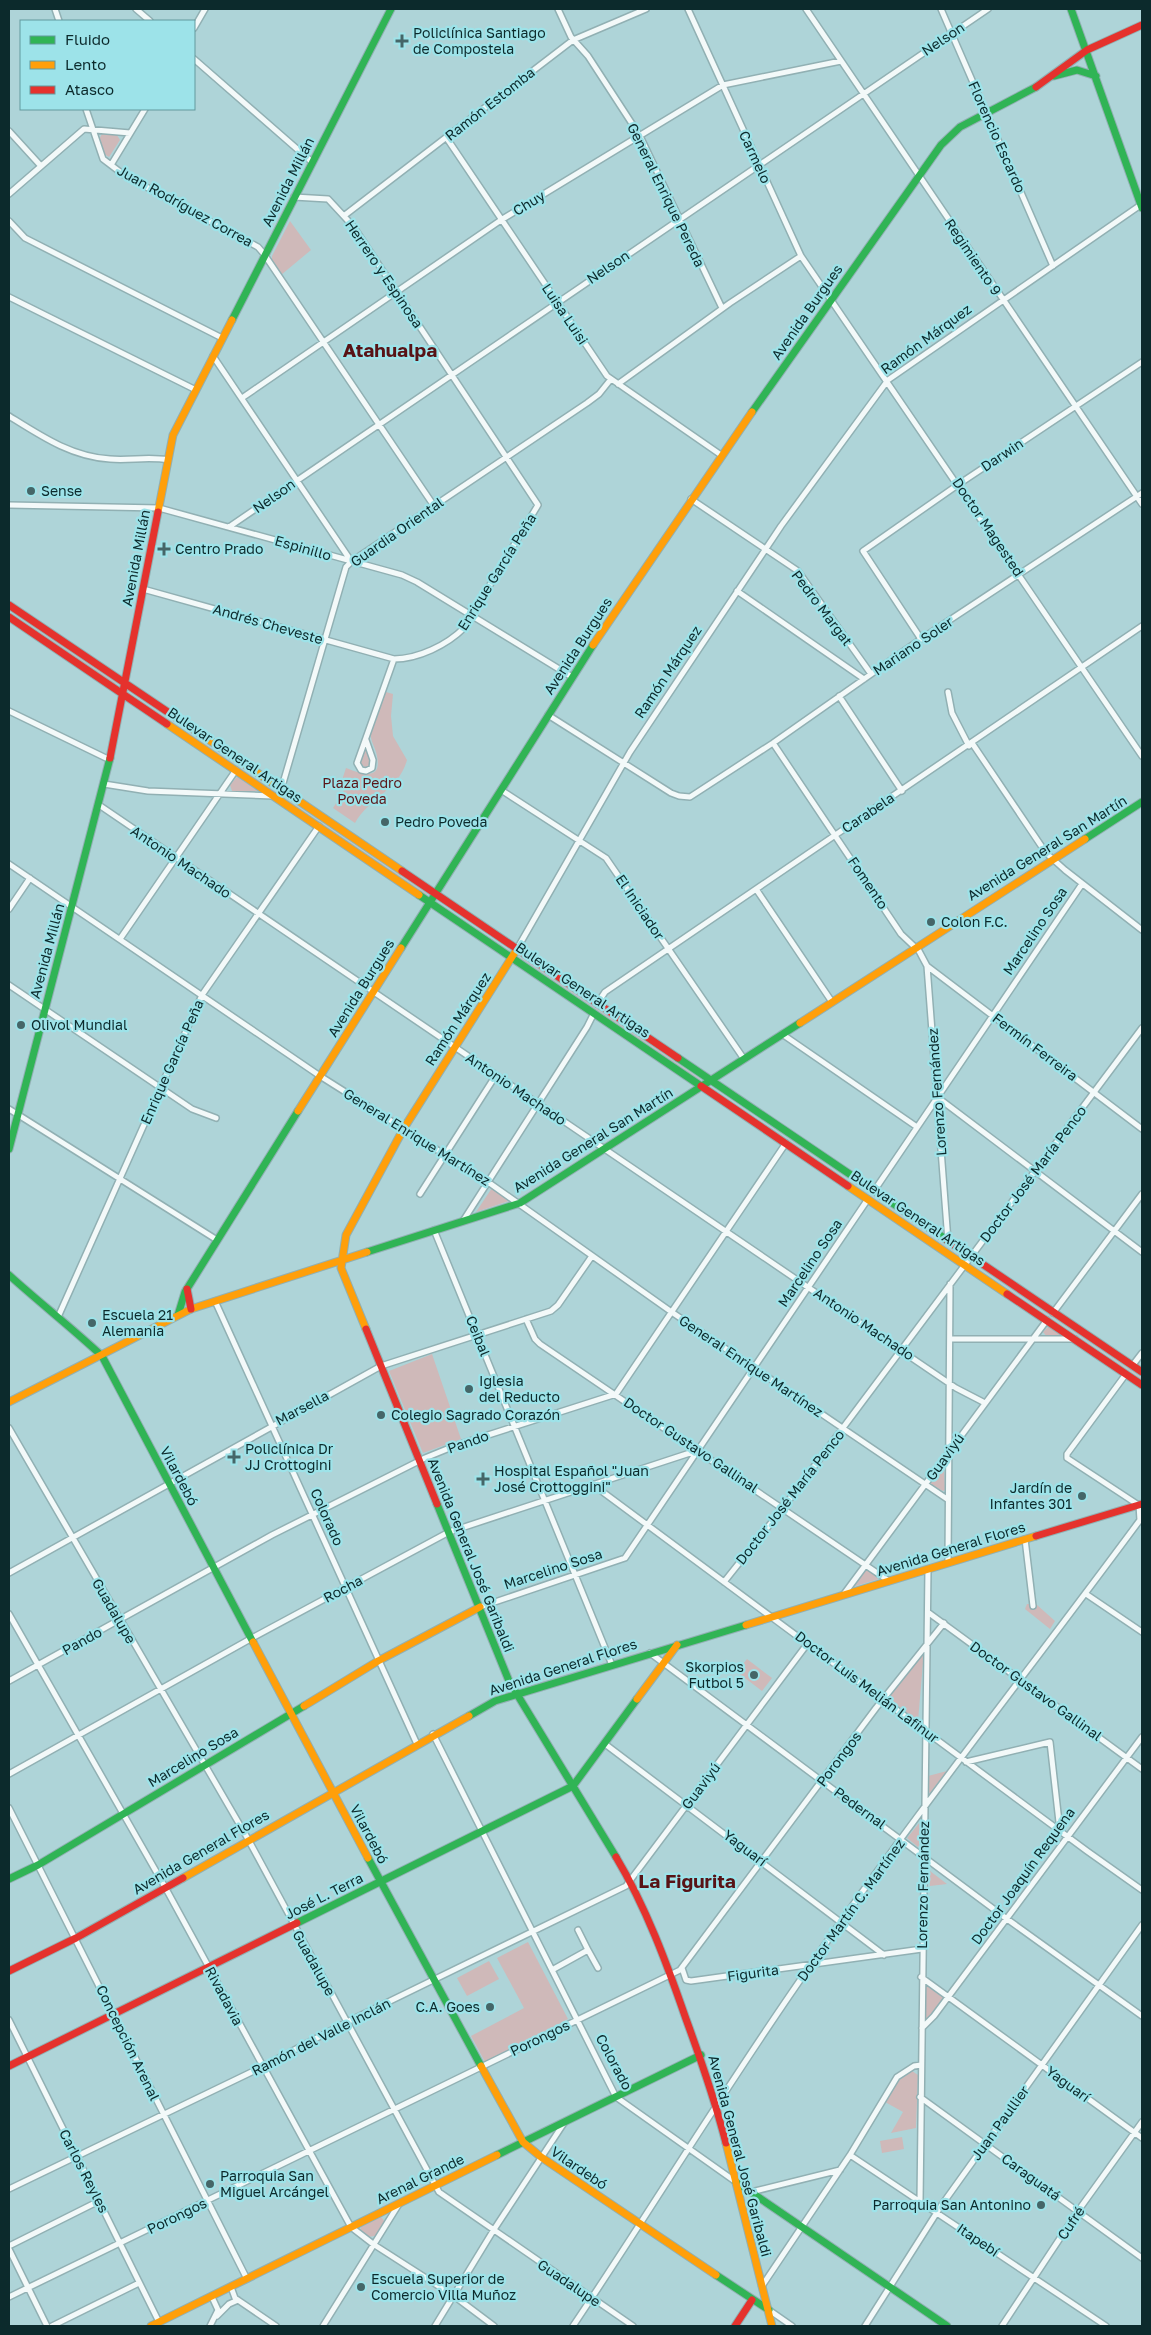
<svg xmlns="http://www.w3.org/2000/svg" width="1151" height="2335" font-family="'Golos Text',sans-serif">
<style>
.green{fill:#cfb9b9}
.lines{fill:none;stroke-linecap:round;stroke-linejoin:round}
.street-casing{stroke:#91b0b3;stroke-width:8}
.fast-casing{stroke:#91b0b3;stroke-width:9}
.slow-casing{stroke:#91b0b3;stroke-width:9}
.jam-casing{stroke:#91b0b3;stroke-width:9}
.street{stroke:#f3f9f9;stroke-width:5}
.fast{stroke:#30b455;stroke-width:7}
.slow{stroke:#ff9f0a;stroke-width:7}
.jam{stroke:#e5322d;stroke-width:7}
.poi-dot{fill:#456668;stroke:#9de3e9;stroke-width:2}
.labels{text-anchor:middle;stroke-width:4.5;stroke-linejoin:round;paint-order:stroke}
.poi-label{font-size:14px;fill:#0c2a2c;stroke:#9de3e9;text-anchor:start}
.street-label{font-size:14px;fill:#0c2a2c;stroke:#9de3e9}
.park-label{font-size:14px;fill:#5a1518;stroke:#9de3e9}
.district-label{font-size:19px;font-weight:bold;fill:#581316;stroke:#9de3e9}
</style>
<rect width="100%" height="100%" fill="#aed4d8"/>
<path class="green" d="M 102,134 L 117,135 L 120,140 L 109,157 L 104,154 L 99,139 Z
M 290,221 L 311,250 L 281,275 L 272,262 L 272,256 Z
M 9,611 L 116,683 L 115,684 Z
M 386,692 L 393,694 L 391,716 L 393,736 L 407,760 C 399,790 368,799 355,823 L 333,808 L 345,789 L 343,777 L 346,768 C 364,775 384,781 376,752 C 374,745 370,740 371,733 C 373,719 381,705 386,692 Z
M 133,695 L 427,894 L 427,895 L 168,719 Z
M 365,750 L 368,750 L 370,765 L 366,768 L 360,763 Z
M 237,777 L 257,790 L 257,791 L 232,791 L 230,785 Z
M 521,958 L 521,957 L 700,1079 L 700,1080 Z
M 712,1087 L 964,1258 L 963,1258 Z
M 492,1188 L 509,1201 L 476,1212 Z
M 971,1263 L 1142,1378 L 1142,1380 L 1135,1374 Z
M 1048,1327 L 1050,1327 L 1062,1335 L 1047,1337 L 1043,1332 Z
M 432,1354 L 461,1439 L 423,1453 L 389,1371 Z
M 942,1468 L 944,1468 L 945,1490 L 943,1491 L 930,1484 Z
M 867,1569 L 879,1579 L 852,1587 Z
M 1027,1604 L 1036,1604 L 1055,1621 L 1050,1629 L 1025,1609 Z
M 924,1651 L 918,1721 L 888,1698 Z
M 747,1659 L 772,1678 L 762,1691 L 737,1672 Z
M 947,1771 L 930,1793 L 928,1792 L 928,1776 Z
M 920,1822 L 919,1845 L 918,1847 L 907,1838 Z
M 930,1871 L 947,1884 L 930,1886 Z
M 528,1942 L 568,2019 L 485,2062 L 471,2036 L 524,2008 L 497,1958 Z
M 489,1961 L 499,1979 L 467,1996 L 457,1978 Z
M 927,1986 L 944,1998 L 927,2019 L 924,2017 L 924,1988 Z
M 912,2071 L 918,2075 L 916,2128 L 891,2133 L 903,2112 L 885,2102 L 898,2081 Z
M 902,2137 L 904,2149 L 882,2153 L 880,2141 Z
M 381,2217 L 385,2222 L 375,2236 L 368,2237 L 360,2231 L 361,2227 Z"/>
<g class="lines">
<g class="street-casing">
<path id="street" d="M 55,9 L 59,21
M 136,9 L 150,21
M 558,9 L 571,37 L 588,56 L 640,136 L 722,308
M 688,9 L 801,256 L 1142,756
M 806,9 L 1142,504
M 941,9 L 1053,266
M 194,28 L 205,9
M 194,59 L 312,162
M 86,109 L 103,159 L 124,175 L 258,247 L 264,254 L 434,506
M 9,131 L 40,165
M 446,137 L 607,376 L 721,455
M 111,165 L 145,109
M 9,194 L 84,129 L 130,133
M 294,197 L 328,199 L 353,226 L 538,505 L 464,628 C 447,645 418,659 394,659 L 357,763 L 361,770 L 366,771 L 372,768 L 373,760 L 366,740
M 345,215 L 573,40 L 646,9
M 9,221 L 25,238 L 222,338
M 9,297 L 196,390
M 213,356 L 351,561
M 618,384 L 730,303 L 801,256
M 242,398 L 501,220 L 723,85 L 841,61
M 9,416 C 41,436 72,457 110,459 C 130,461 148,456 168,460
M 691,499 L 798,571 L 871,674
M 9,505 L 159,508 L 402,575 L 417,582 L 572,677
M 229,527 L 988,9
M 143,589 L 394,659
M 737,591 L 864,679
M 921,639 L 863,551 L 959,484 L 1142,362
M 948,692 L 952,713 L 969,746
M 839,696 L 902,791
M 9,711 L 110,760
M 548,715 L 671,793 L 679,796 L 690,797 L 773,743 L 921,639 L 1142,493
M 773,743 L 901,934 L 919,951 L 927,966 L 948,1241
M 972,743 L 1046,853 L 1065,870 L 1142,930
M 104,784 L 148,791 L 273,796
M 281,790 L 346,567 L 352,561 L 587,403 L 599,394 L 611,379
M 501,790 L 606,858 L 744,1059
M 99,805 L 956,1388 L 985,1403
M 9,864 L 320,1076 L 488,1182 L 673,1313 L 947,1499
M 756,889 L 832,1002
M 9,909 L 30,878
M 120,939 L 236,770
M 517,949 L 630,752 L 781,526 L 888,380 L 1142,204
M 927,966 L 1142,1129
M 9,985 L 192,1109 L 216,1118
M 597,1004 L 605,992 L 1142,626
M 782,1034 L 917,1127
M 937,1097 L 1142,1252
M 9,1109 L 217,1240
M 874,1191 L 1082,884
M 420,1194 L 496,1075
M 463,1221 L 587,1027 L 594,1013
M 434,1230 L 612,1665
M 215,1301 L 417,1744
M 1053,1313 L 1142,1194
M 58,1317 L 202,995 L 319,826
M 526,1319 L 535,1339 L 540,1344 L 889,1581
M 950,1339 L 1075,1339
M 1132,1366 L 1142,1353
M 1126,1374 L 1067,1454 L 1067,1458 L 1140,1506
M 9,1428 L 248,1839 L 439,2192 L 633,2326
M 592,1484 L 1087,1851 L 1142,1890
M 1025,1539 L 1033,1606
M 948,1563 L 950,1284
M 9,1573 L 381,1366 L 551,1311 L 558,1305 L 592,1256
M 724,1582 L 783,1508 L 1142,1028
M 844,1594 L 1047,1320
M 1086,1594 L 1142,1632
M 480,1607 L 625,1558 L 868,1199
M 929,1613 L 1142,1769
M 9,1614 L 165,1887 L 351,2227 L 373,2244 L 454,2296 L 494,2326
M 650,1653 L 1007,1919 L 1142,2016
M 9,1681 L 272,1535 L 425,1458 L 457,1445 L 616,1394 L 786,1143
M 433,1734 L 616,2097 L 736,2182
M 605,1744 L 884,1955
M 966,1762 L 1050,1742 L 1060,1831
M 9,1774 L 252,1638 L 449,1532 L 699,1450
M 9,1808 L 247,2279
M 588,1950 L 598,1968
M 682,1968 L 686,1980 L 691,1981 L 922,1949
M 552,1970 L 588,1950 L 578,1930
M 921,1977 L 1142,2138
M 9,2020 L 159,2322
M 922,2028 L 934,2016 L 1142,1737
M 920,2097 L 1142,2258
M 850,2155 L 1106,2326
M 9,2189 L 262,2067 L 347,2022 L 626,1886 L 808,1643
M 751,2192 L 840,2170
M 920,2201 L 928,1569
M 9,2246 L 99,2201
M 9,2249 L 47,2326
M 762,2286 L 850,2155 L 897,2077 L 914,2066 L 921,2065
M 231,2287 L 235,2298 L 276,2326
M 9,2297 L 680,1970 L 876,1708 L 944,1623
M 769,2310 L 792,2326
M 217,2316 L 229,2304 L 238,2300
M 52,2326 L 139,2283
M 210,2326 L 218,2310 L 212,2297
M 323,2326 L 399,2204
M 435,2326 L 493,2231 L 564,2123
M 573,2326 C 653,2207 727,2084 810,1966 C 915,1814 1030,1669 1140,1520 L 1139,1505
M 865,2326 L 941,2206 L 1142,1925
M 1002,2326 L 1078,2211 L 1142,2122"/>
</g>
<g class="fast-casing">
<path id="fast" d="M 1071,9 L 1142,208
M 1054,76 L 1077,70 L 1096,76
M 232,320 L 391,9
M 752,412 L 941,145 L 960,127 L 1036,87
M 1085,839 L 1142,802
M 419,895 L 701,1086
M 401,948 L 593,645
M 678,1058 L 947,1240
M 9,1149 L 110,758
M 367,1252 L 520,1203 L 800,1023
M 9,1275 C 40,1303 72,1328 102,1356 L 253,1642
M 178,1315 L 185,1292 L 298,1111
M 437,1504 L 509,1681 L 616,1857
M 469,1716 L 495,1701 L 746,1625
M 368,1858 L 481,2066
M 9,1879 L 38,1865 L 304,1706
M 297,1923 L 573,1786 L 637,1699
M 497,2155 L 701,2055
M 736,2182 L 947,2326
M 716,2275 L 769,2310"/>
</g>
<g class="slow-casing">
<path id="slow" d="M 158,512 L 173,435 L 232,320
M 593,645 L 752,412
M 167,724 L 419,895
M 193,729 L 402,871
M 800,1023 L 1085,839
M 298,1111 L 401,948
M 848,1186 L 1007,1294
M 366,1329 L 341,1268 L 346,1235 L 404,1128 L 517,949
M 9,1402 L 191,1309 L 367,1252
M 746,1625 L 1036,1536
M 253,1642 L 368,1858
M 637,1699 L 677,1645
M 304,1706 L 378,1661 L 480,1607
M 183,1878 L 469,1716
M 481,2066 L 523,2142 L 541,2157 L 716,2275
M 726,2143 L 772,2326
M 151,2326 L 497,2155"/>
</g>
<g class="jam-casing">
<path id="jam" d="M 1036,87 L 1087,50 L 1142,25
M 9,605 L 193,729
M 9,617 L 167,724
M 110,758 L 158,512
M 402,871 L 678,1058
M 701,1086 L 848,1186
M 947,1240 L 1142,1372
M 187,1289 L 191,1309
M 1007,1294 L 1142,1385
M 366,1329 L 437,1504
M 1036,1536 L 1142,1504
M 616,1857 C 646,1907 667,1964 686,2019 C 701,2060 715,2101 726,2143
M 9,1971 L 76,1938 L 183,1878
M 9,2066 L 297,1923
M 735,2326 L 752,2300"/>
</g>
<use href="#street" class="street"/>
<use href="#fast" class="fast"/>
<use href="#slow" class="slow"/>
<use href="#jam" class="jam"/>
</g>
<g class="poi-dot">
<path d="M399.5 33.5h5v5h5v5h-5v5h-5v-5h-5v-5h5z"/>
<circle cx="31" cy="491" r="5"/>
<path d="M161.5 541.5h5v5h5v5h-5v5h-5v-5h-5v-5h5z"/>
<circle cx="385" cy="822" r="5"/>
<circle cx="931" cy="922" r="5"/>
<circle cx="21" cy="1025" r="5"/>
<circle cx="92" cy="1323" r="5"/>
<circle cx="469" cy="1389" r="5"/>
<circle cx="381" cy="1415" r="5"/>
<path d="M231.5 1449.5h5v5h5v5h-5v5h-5v-5h-5v-5h5z"/>
<path d="M480.5 1471.5h5v5h5v5h-5v5h-5v-5h-5v-5h5z"/>
<circle cx="1082" cy="1496" r="5"/>
<circle cx="754" cy="1675" r="5"/>
<circle cx="490" cy="2007" r="5"/>
<circle cx="210" cy="2184" r="5"/>
<circle cx="1041" cy="2205" r="5"/>
<circle cx="361" cy="2287" r="5"/>
</g>
<g class="labels">
<g class="poi-label">
<text x="413" y="38">Policlínica Santiago<tspan x="413" dy="16">de Compostela</tspan></text>
<text x="41" y="496">Sense</text>
<text x="175" y="554">Centro Prado</text>
<text x="395" y="827">Pedro Poveda</text>
<text x="941" y="927">Colon F.C.</text>
<text x="31" y="1030">Olivol Mundial</text>
<text x="102" y="1320">Escuela 21<tspan x="102" dy="16">Alemania</tspan></text>
<text x="479" y="1386">Iglesia<tspan x="479" dy="16">del Reducto</tspan></text>
<text x="391" y="1420">Colegio Sagrado Corazón</text>
<text x="245" y="1454">Policlínica Dr<tspan x="245" dy="16">JJ Crottogini</tspan></text>
<text x="494" y="1476">Hospital Español "Juan<tspan x="494" dy="16">José Crottoggini"</tspan></text>
<text x="1072" y="1493" text-anchor="end">Jardín de<tspan x="1072" dy="16">Infantes 301</tspan></text>
<text x="744" y="1672" text-anchor="end">Skorpios<tspan x="744" dy="16">Futbol 5</tspan></text>
<text x="480" y="2012" text-anchor="end">C.A. Goes</text>
<text x="220" y="2181">Parroquia San<tspan x="220" dy="16">Miguel Arcángel</tspan></text>
<text x="1031" y="2210" text-anchor="end">Parroquia San Antonino</text>
<text x="371" y="2284">Escuela Superior de<tspan x="371" dy="16">Comercio Villa Muñoz</tspan></text>
</g>
<g class="street-label">
<text transform="translate(943 39) rotate(-34)" y="5">Nelson</text>
<text transform="translate(490 104) rotate(-38)" y="5">Ramón Estomba</text>
<text transform="translate(997 137) rotate(66)" y="5">Florencio Escardo</text>
<text transform="translate(755 157) rotate(65)" y="5">Carmelo</text>
<text transform="translate(288 182) rotate(-63)" y="5">Avenida Millán</text>
<text transform="translate(666 195) rotate(64)" y="5">General Enrique Pereda</text>
<text transform="translate(529 203) rotate(-31)" y="5">Chuy</text>
<text transform="translate(185 206) rotate(29)" y="5">Juan Rodríguez Correa</text>
<text transform="translate(973 257) rotate(56)" y="5">Regimiento 9</text>
<text transform="translate(608 267) rotate(-34)" y="5">Nelson</text>
<text transform="translate(384 274) rotate(56)" y="5">Herrero y Espinosa</text>
<text transform="translate(807 312) rotate(-55)" y="5">Avenida Burgues</text>
<text transform="translate(565 314) rotate(56)" y="5">Luisa Luisi</text>
<text transform="translate(926 339) rotate(-36)" y="5">Ramón Márquez</text>
<text transform="translate(1002 455) rotate(-34)" y="5">Darwin</text>
<text transform="translate(274 496) rotate(-35)" y="5">Nelson</text>
<text transform="translate(988 527) rotate(56)" y="5">Doctor Magested</text>
<text transform="translate(397 532) rotate(-35)" y="5">Guardia Oriental</text>
<text transform="translate(303 548) rotate(16)" y="5">Espinillo</text>
<text transform="translate(136 558) rotate(-79)" y="5">Avenida Millán</text>
<text transform="translate(497 572) rotate(-58)" y="5">Enrique García Peña</text>
<text transform="translate(822 608) rotate(53)" y="5">Pedro Margat</text>
<text transform="translate(268 624) rotate(16)" y="5">Andrés Cheveste</text>
<text transform="translate(578 646) rotate(-57)" y="5">Avenida Burgues</text>
<text transform="translate(913 646) rotate(-34)" y="5">Mariano Soler</text>
<text transform="translate(668 672) rotate(-56)" y="5">Ramón Márquez</text>
<text transform="translate(235 755) rotate(34)" y="5">Bulevar General Artigas</text>
<text transform="translate(868 813) rotate(-34)" y="5">Carabela</text>
<text transform="translate(1047 848) rotate(-32)" y="5">Avenida General San Martín</text>
<text transform="translate(181 862) rotate(34)" y="5">Antonio Machado</text>
<text transform="translate(868 883) rotate(56)" y="5">Fomento</text>
<text transform="translate(640 907) rotate(56)" y="5">El Iniciador</text>
<text transform="translate(1035 931) rotate(-56)" y="5">Marcelino Sosa</text>
<text transform="translate(47 951) rotate(-75)" y="5">Avenida Millán</text>
<text transform="translate(361 988) rotate(-58)" y="5">Avenida Burgues</text>
<text transform="translate(583 990) rotate(34)" y="5">Bulevar General Artigas</text>
<text transform="translate(458 1019) rotate(-57)" y="5">Ramón Márquez</text>
<text transform="translate(1035 1047) rotate(37)" y="5">Fermín Ferreira</text>
<text transform="translate(172 1062) rotate(-66)" y="5">Enrique García Peña</text>
<text transform="translate(516 1089) rotate(34)" y="5">Antonio Machado</text>
<text transform="translate(937 1092) rotate(-94)" y="5">Lorenzo Fernández</text>
<text transform="translate(417 1137) rotate(32)" y="5">General Enrique Martínez</text>
<text transform="translate(593 1140) rotate(-32)" y="5">Avenida General San Martín</text>
<text transform="translate(1033 1174) rotate(-53)" y="5">Doctor José María Penco</text>
<text transform="translate(918 1218) rotate(34)" y="5">Bulevar General Artigas</text>
<text transform="translate(810 1263) rotate(-56)" y="5">Marcelino Sosa</text>
<text transform="translate(864 1324) rotate(34)" y="5">Antonio Machado</text>
<text transform="translate(478 1336) rotate(68)" y="5">Ceibal</text>
<text transform="translate(751 1366) rotate(34)" y="5">General Enrique Martínez</text>
<text transform="translate(302 1408) rotate(-28)" y="5">Marsella</text>
<text transform="translate(468 1442) rotate(-19)" y="5">Pando</text>
<text transform="translate(691 1445) rotate(34)" y="5">Doctor Gustavo Gallinal</text>
<text transform="translate(945 1457) rotate(-54)" y="5">Guaviyú</text>
<text transform="translate(179 1476) rotate(62)" y="5">Vilardebó</text>
<text transform="translate(790 1497) rotate(-52)" y="5">Doctor José María Penco</text>
<text transform="translate(327 1517) rotate(66)" y="5">Colorado</text>
<text transform="translate(951 1549) rotate(-17)" y="5">Avenida General Flores</text>
<text transform="translate(471 1555) rotate(68)" y="5">Avenida General José Garibaldi</text>
<text transform="translate(553 1569) rotate(-18)" y="5">Marcelino Sosa</text>
<text transform="translate(343 1589) rotate(-28)" y="5">Rocha</text>
<text transform="translate(114 1611) rotate(60)" y="5">Guadalupe</text>
<text transform="translate(82 1641) rotate(-29)" y="5">Pando</text>
<text transform="translate(563 1667) rotate(-18)" y="5">Avenida General Flores</text>
<text transform="translate(867 1687) rotate(37)" y="5">Doctor Luis Melián Lafinur</text>
<text transform="translate(1036 1691) rotate(36)" y="5">Doctor Gustavo Gallinal</text>
<text transform="translate(193 1757) rotate(-31)" y="5">Marcelino Sosa</text>
<text transform="translate(839 1759) rotate(-53)" y="5">Porongos</text>
<text transform="translate(701 1786) rotate(-53)" y="5">Guaviyú</text>
<text transform="translate(860 1808) rotate(36)" y="5">Pedernal</text>
<text transform="translate(369 1834) rotate(62)" y="5">Vilardebó</text>
<text transform="translate(745 1848) rotate(37)" y="5">Yaguarí</text>
<text transform="translate(201 1852) rotate(-30)" y="5">Avenida General Flores</text>
<text transform="translate(1023 1876) rotate(-54)" y="5">Doctor Joaquín Requena</text>
<text transform="translate(923 1885) rotate(-89)" y="5">Lorenzo Fernández</text>
<text transform="translate(324 1896) rotate(-27)" y="5">José L. Terra</text>
<text transform="translate(851 1910) rotate(-54)" y="5">Doctor Martín C. Martínez</text>
<text transform="translate(314 1963) rotate(61)" y="5">Guadalupe</text>
<text transform="translate(753 1973) rotate(-8)" y="5">Figurita</text>
<text transform="translate(224 1996) rotate(62)" y="5">Rivadavia</text>
<text transform="translate(321 2037) rotate(-27)" y="5">Ramón del Valle Inclán</text>
<text transform="translate(540 2038) rotate(-26)" y="5">Porongos</text>
<text transform="translate(128 2043) rotate(64)" y="5">Concepción Arenal</text>
<text transform="translate(614 2062) rotate(62)" y="5">Colorado</text>
<text transform="translate(1068 2084) rotate(36)" y="5">Yaguarí</text>
<text transform="translate(1000 2123) rotate(-54)" y="5">Juan Paullier</text>
<text transform="translate(740 2156) rotate(75)" y="5">Avenida General José Garibaldi</text>
<text transform="translate(579 2168) rotate(34)" y="5">Vilardebó</text>
<text transform="translate(84 2171) rotate(63)" y="5">Carlos Reyles</text>
<text transform="translate(1031 2177) rotate(36)" y="5">Caraguatá</text>
<text transform="translate(420 2179) rotate(-26)" y="5">Arenal Grande</text>
<text transform="translate(177 2216) rotate(-26)" y="5">Porongos</text>
<text transform="translate(1071 2223) rotate(-56)" y="5">Cufré</text>
<text transform="translate(978 2240) rotate(34)" y="5">Itapebí</text>
<text transform="translate(569 2283) rotate(34)" y="5">Guadalupe</text>
</g>
<g class="park-label">
<text x="362" y="788">Plaza Pedro<tspan x="362" dy="16">Poveda</tspan></text>
</g>
<g class="district-label">
<text x="390" y="357">Atahualpa</text>
<text x="687" y="1888">La Figurita</text>
</g>
</g>
<rect width="1151" height="2335" fill="none" stroke="#0c2a2c" stroke-width="20"/>
<rect x="20" y="20" width="175" height="90" fill="#9de3e9" stroke="#63999d"/>
<rect x="30" y="36" width="25" height="8" fill="#30b455" stroke="#63999d"/>
<text x="65" y="45" font-size="15" fill="#0c2a2c">Fluido</text>
<rect x="30" y="61" width="25" height="8" fill="#ff9f0a" stroke="#63999d"/>
<text x="65" y="70" font-size="15" fill="#0c2a2c">Lento</text>
<rect x="30" y="86" width="25" height="8" fill="#e5322d" stroke="#63999d"/>
<text x="65" y="95" font-size="15" fill="#0c2a2c">Atasco</text>
</svg>
